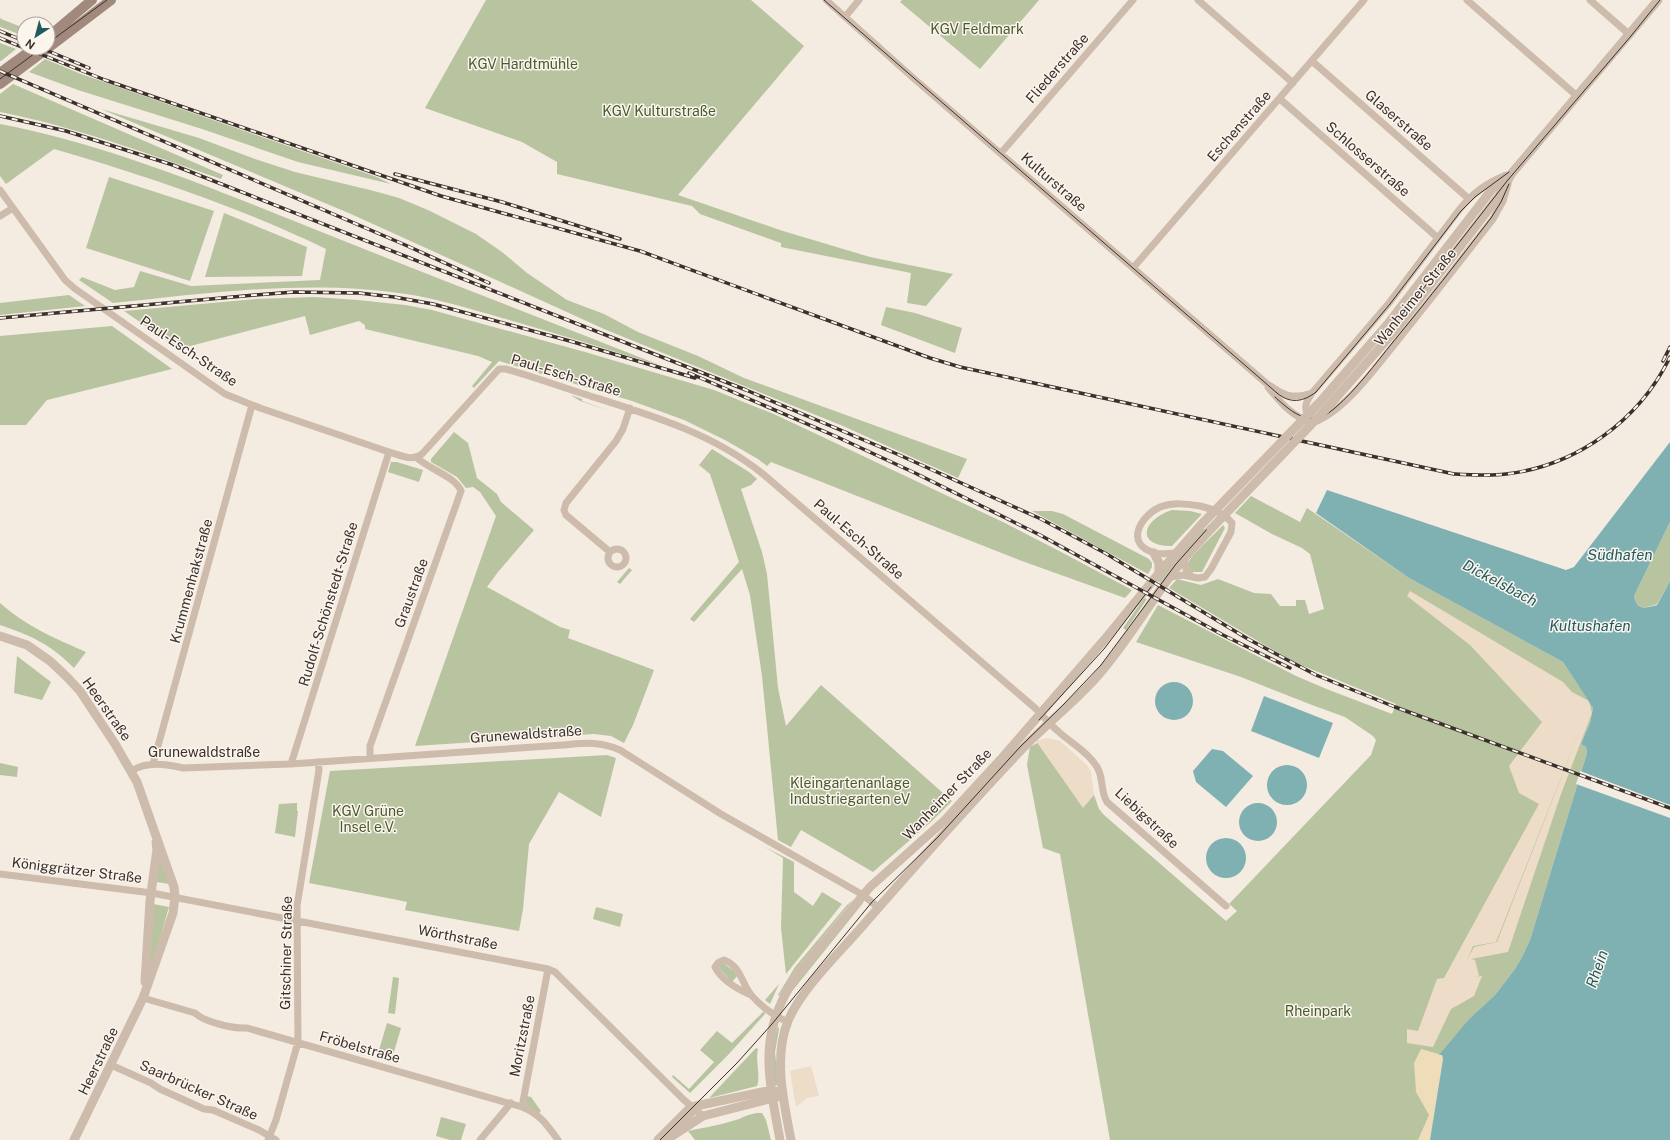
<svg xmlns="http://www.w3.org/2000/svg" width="1670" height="1140" font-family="'Public Sans',sans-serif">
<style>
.green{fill:#b8c4a0}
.sand{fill:#efdcb8}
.plaza{fill:#ecdcc8;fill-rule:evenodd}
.water{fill:#7fb0b2}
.pier{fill:#f4ebe1}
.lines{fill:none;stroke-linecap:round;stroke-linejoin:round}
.minor{stroke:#cdbbac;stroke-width:7}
.tertiary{stroke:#cdbbac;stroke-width:9}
.secondary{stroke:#a18a7d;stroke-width:10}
.tram{stroke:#3b302b;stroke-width:1}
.rail-casing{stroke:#3b302b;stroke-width:3.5}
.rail{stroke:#fbf5ee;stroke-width:2;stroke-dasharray:6;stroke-linecap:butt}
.tertiary-bridge{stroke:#cdbbac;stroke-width:9}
.labels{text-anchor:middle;stroke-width:3;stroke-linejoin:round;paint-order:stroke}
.park-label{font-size:14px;fill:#4a5a2e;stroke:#fbf5ee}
.street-label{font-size:14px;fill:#3b302b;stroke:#fbf5ee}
.water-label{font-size:15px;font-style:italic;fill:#1f5a5e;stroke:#fbf5ee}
</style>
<rect width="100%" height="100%" fill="#f4ebe1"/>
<path class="green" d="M 486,0 L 751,0 L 804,46 L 678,195 L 783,231 L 870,257 L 953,274 L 926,306 L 907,303 L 911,273 L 781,247 L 781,243 L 700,214 L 692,206 L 557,174 L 557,162 L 522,142 L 425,108 Z
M 902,0 L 1039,0 L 980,69 L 900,2 Z
M 0,17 L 1,19 L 24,28 L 24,36 L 0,27 Z
M 0,43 L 16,49 L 1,61 L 0,61 Z
M 45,59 L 81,74 L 377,177 L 391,184 L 298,162 L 202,129 L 78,90 L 29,72 Z
M 13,84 L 223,175 L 221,179 C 148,154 76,127 0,112 L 0,94 Z
M 101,109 L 199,138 L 255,159 L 295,172 L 374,191 L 399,198 L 428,210 L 476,234 L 502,252 L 527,273 L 567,300 L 604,314 L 638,332 L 698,356 L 744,378 L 967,459 L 958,478 L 843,426 L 604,329 L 351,214 Z
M 0,124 C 114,146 221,192 329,235 C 439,279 551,322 662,366 C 609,350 556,333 502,318 C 471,309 438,299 406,294 C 308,279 211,293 113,303 L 79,280 L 82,277 L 115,290 L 134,287 L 140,271 L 191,286 L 320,280 L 326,249 C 239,207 147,176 54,149 L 6,184 L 0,176 Z
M 109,177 L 214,211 L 190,281 L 86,248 Z
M 224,213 L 307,247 L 302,276 L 205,277 Z
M 69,295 L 85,306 L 0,315 L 0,303 Z
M 314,297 L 358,300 L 405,305 L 432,310 L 585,352 L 714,390 L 776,415 L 1005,523 L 1065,554 L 1132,590 L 1125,598 L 1022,561 L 771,462 L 767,466 L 758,459 L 725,440 L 684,420 L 632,401 L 499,361 L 474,388 L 472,386 L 492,362 L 478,356 L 365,329 L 365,325 L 359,321 L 310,335 L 305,316 L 179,349 L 124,311 L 256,299 Z
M 886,307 L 915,313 L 962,328 L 955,353 L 881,325 Z
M 112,326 L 172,369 L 47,400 L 26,425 L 0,425 L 0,336 Z
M 571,395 L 582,399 L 582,401 L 610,411 L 580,401 Z
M 454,432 L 468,443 L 477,478 L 497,494 L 501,502 L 534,530 L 498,572 L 487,587 L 560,627 L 570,630 L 568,638 L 654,670 L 633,725 L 624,743 L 611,736 L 594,734 L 415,746 L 496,516 L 480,492 L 473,487 L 466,488 L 457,477 L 431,462 L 431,459 Z
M 712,449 L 749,472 L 757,479 L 751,485 L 741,489 L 762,552 L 767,574 L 778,688 L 786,726 L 821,685 L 952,801 L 932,821 L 873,872 L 801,830 L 791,847 L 778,840 L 762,676 L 750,595 L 742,569 L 694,622 L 690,619 L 739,562 L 710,474 L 699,465 Z
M 391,462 L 397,462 L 423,470 L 419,482 L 388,472 Z
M 1251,496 L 1300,522 L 1307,508 L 1409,578 L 1563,662 L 1593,708 L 1590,723 L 1581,744 L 1586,747 L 1587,753 L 1530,940 L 1523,955 L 1515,969 L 1495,995 L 1470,1018 L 1442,1055 L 1430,1140 L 1110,1140 L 1060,854 L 1043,848 L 1027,765 L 1030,747 L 1041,741 L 1093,792 L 1099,809 L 1104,815 L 1226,921 L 1237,911 L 1229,904 L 1371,755 L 1376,740 L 1373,736 L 1345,717 L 1312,705 L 1241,677 L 1136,642 L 1158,605 L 1296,676 L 1329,690 L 1392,714 L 1396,704 L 1301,665 L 1266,646 L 1169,588 L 1177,579 L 1201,585 L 1218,579 L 1254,593 L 1271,594 L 1280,606 L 1296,606 L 1296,600 L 1305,600 L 1309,614 L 1324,609 L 1310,554 L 1302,548 L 1272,534 L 1235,513 Z
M 1172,510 L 1190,511 L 1202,514 L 1172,546 C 1134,546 1143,519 1172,510 Z
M 1032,511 L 1052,511 L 1063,514 L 1149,559 L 1152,563 L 1152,567 L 1148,574 Z
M 1670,522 L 1670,581 L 1657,604 C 1645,608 1637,611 1634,596 Z
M 1223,525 L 1225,528 L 1202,572 L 1192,572 C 1190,569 1188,567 1188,563 C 1190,556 1217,532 1223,525 Z
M 1203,529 L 1205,529 L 1175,563 L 1160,582 L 1157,581 Z
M 629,568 L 632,570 L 620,584 L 617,582 Z
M 1144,598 L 1147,599 L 1126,630 L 1123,628 Z
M 0,603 C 26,626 54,638 86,652 L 74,668 C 50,644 32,636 0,625 Z
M 17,656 L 51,682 L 42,700 L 14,693 Z
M 607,755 L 616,758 L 601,817 L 559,792 L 529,844 L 523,909 L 519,931 L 405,910 L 407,902 L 398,900 L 309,883 L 330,771 Z
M 0,763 L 18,767 L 17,777 L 0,775 Z
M 297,803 L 297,811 L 298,811 L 295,837 L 275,833 L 279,804 Z
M 765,847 L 794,862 L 794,892 L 813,906 L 822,892 L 842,904 L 786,974 L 781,928 L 783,858 Z
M 159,857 L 170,884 L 156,882 Z
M 853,900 L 794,972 L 779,996 L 778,995 L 795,967 L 847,905 Z
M 862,902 L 863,903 L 789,995 L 791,989 Z
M 153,904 L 169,907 L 152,965 L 149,965 Z
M 596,907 L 623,914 L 620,927 L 593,919 Z
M 723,963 L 734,971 L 737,976 L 732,982 L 720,969 L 719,966 Z
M 393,977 L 399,978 L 395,1014 L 388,1013 Z
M 779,984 L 770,1004 L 765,1000 Z
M 764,1011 L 765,1014 L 728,1055 L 690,1093 L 672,1077 L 673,1075 L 689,1089 L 714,1062 L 700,1050 L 717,1031 L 732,1043 Z
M 387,1023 L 401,1028 L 391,1062 L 377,1057 Z
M 778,1026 L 779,1029 L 775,1052 L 778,1081 L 777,1085 L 775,1086 C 772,1063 770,1049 778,1026 Z
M 756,1048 L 758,1049 C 755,1060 761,1077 757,1086 L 709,1098 Z
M 527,1096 L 531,1097 L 541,1111 L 539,1113 L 526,1105 Z
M 757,1113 L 762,1113 L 766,1120 L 771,1140 L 695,1140 L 688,1131 C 703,1128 725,1124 739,1119 C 745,1116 750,1114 757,1113 Z
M 441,1117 L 466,1124 L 461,1140 L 450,1140 L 436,1136 Z"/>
<path class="sand" d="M 1421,1049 L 1442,1055 L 1443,1059 L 1430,1140 L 1418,1140 L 1429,1115 L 1416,1092 L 1414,1063 Z"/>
<path class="plaza" d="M 1410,591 L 1563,682 L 1572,692 L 1589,701 L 1592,713 L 1561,794 L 1508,952 L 1471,959 L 1475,960 L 1479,976 L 1474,977 L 1482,976 L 1474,996 L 1451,1009 L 1433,1047 L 1407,1043 L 1407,1029 L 1418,1031 L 1437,979 L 1444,978 L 1539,804 L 1519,793 L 1509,766 L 1542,722 L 1470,645 L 1407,596 ZM 1585,717 L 1497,942 L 1474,947 L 1467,960 L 1473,946 L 1496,942 Z
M 1047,738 L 1060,741 L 1087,765 L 1091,772 L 1094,795 L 1083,808 L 1036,741 Z
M 811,1066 L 819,1096 L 807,1098 L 796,1107 L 790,1071 Z"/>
<path class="water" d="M 1670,442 L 1670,522 L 1634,596 C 1637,611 1645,608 1657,605 L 1670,581 L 1670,1140 L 1430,1140 L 1443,1059 L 1442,1055 L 1439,1055 L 1470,1018 L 1495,995 L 1515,969 L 1523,955 L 1530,940 L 1587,753 L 1586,747 L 1581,744 L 1590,723 L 1593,708 L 1563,662 L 1409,578 L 1316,513 L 1327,490 L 1566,570 L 1574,567 Z
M1155 701a19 19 0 1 1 38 0a19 19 0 1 1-38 0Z
M 1264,696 L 1333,723 L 1319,758 L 1251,731 Z
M 1212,749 L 1223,751 L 1253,776 L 1226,807 L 1196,782 L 1193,771 Z
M1267 785a20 20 0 1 1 40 0a20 20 0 1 1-40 0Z
M1239 822a19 19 0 1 1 38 0a19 19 0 1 1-38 0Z
M 1142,816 L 1147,816 L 1155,823 L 1155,826 L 1152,828 L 1151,826 L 1148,825 L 1142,820 Z
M1206 858a20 20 0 1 1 40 0a20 20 0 1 1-40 0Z"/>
<path class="pier" d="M 1580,771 L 1670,805 L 1670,818 L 1576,784 Z"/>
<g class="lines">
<path class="minor" d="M 826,0 L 911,76 L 1266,383 C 1283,395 1291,400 1312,393
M 1198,0 L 1293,83
M 1467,0 L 1577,96
M 1590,0 L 1630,35
M 845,17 L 859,0
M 1312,61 L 1469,199
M 1280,99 L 1438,238
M 1001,153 L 1133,0
M 0,190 L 65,280 L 74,288 L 225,394 L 260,408 L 389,452 C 400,455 412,462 422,454 L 499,369 L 506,369 C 532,376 558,386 584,394 C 647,414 711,432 763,474 L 1035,708 C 1043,716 1050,725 1059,732 C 1071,743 1089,753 1097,767 C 1104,778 1100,791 1107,802 L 1226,906
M 0,216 L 13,208
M 1133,268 L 1364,0
M 1268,387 C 1279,401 1290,414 1307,421
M 1311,418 C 1302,409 1306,402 1312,393 L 1389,303 L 1459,210 C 1473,193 1486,183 1506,175
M 1317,421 C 1347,408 1377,366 1398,340 C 1430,300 1462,259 1493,219 L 1503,201 L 1508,184
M608 558a9 9 0 1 1 18 0a9 9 0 1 1-18 0Z
M 610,552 L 566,515 L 564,510 L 566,503 L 616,441 L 623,429 L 630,408
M 1184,560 L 1186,569 L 1191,576
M 1170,577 L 1183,575 L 1198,578 L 1205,577 L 1211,569 L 1231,532 L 1232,523 C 1225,514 1212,509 1200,506 C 1187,504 1173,502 1160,507 C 1140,516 1124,545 1155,553 C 1162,555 1169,553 1176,553
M 370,758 L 370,746 L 461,491 C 456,477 429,469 417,458
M 153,764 L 252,405
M 291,764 L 389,452
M 131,771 C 147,761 166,764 183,768 L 291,764 L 563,745 C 585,743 600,741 620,750 L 721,814 L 863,895 L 879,908
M 0,874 L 152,893 L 548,969 L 555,972 L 565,982 L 684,1100 L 703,1116
M 751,995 C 737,989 722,981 715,967 L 718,963 L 724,960 C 741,966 742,985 752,996 C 762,1007 774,1016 788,1022
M 143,998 L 195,1013 C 204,1022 234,1029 247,1028 L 522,1107 C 540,1114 547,1125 558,1140
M 111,1065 L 151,1083 L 160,1089 L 204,1109 L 213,1110 L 259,1130 L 276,1140
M 522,1107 L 548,969
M 673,1132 L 693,1112 L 691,1107
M 268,1140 L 276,1120 L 298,1042 L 297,906 L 319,770 L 318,762
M 480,1140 L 511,1103"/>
<path class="tertiary" d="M 1387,325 L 1493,188 L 1508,176
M 1398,327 L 1499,196 L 1512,173 L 1658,0
M 1154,553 L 1159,563 L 1159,573
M 0,636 L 27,645 L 50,661 L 67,677 L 80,691 L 115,744 L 137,782 L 174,887 L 175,897 L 173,913 L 143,998 L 74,1140
M 145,982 L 150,901 L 157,849 L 156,842
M 658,1140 L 691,1107 L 772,1090 L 777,1092
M 666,1140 L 703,1116 L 777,1097
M 780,1140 C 768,1075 757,1033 797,975 L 870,887 L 945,820 L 1002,758 L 1105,639 L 1159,573 L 1200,526
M 791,1140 C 784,1103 773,1058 788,1021 C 801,990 836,956 859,930 C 913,868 968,806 1025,746 C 1048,723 1073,703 1095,679 C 1123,648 1144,612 1168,579 C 1181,561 1196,545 1211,529"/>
<path class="secondary" d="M 48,37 L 92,0
M 48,48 L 111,0
M 0,73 L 34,48
M 0,84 L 48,48"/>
<path class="tram" d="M 824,0 L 1277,393 C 1290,404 1303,402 1316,392 L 1390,304 L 1461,211 L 1475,197 L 1509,172
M 48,43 L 107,0
M 0,79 L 42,48
M 1275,397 C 1286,407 1301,421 1317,418 C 1324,417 1330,412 1335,408 C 1357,389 1375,364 1393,342 C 1427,301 1459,260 1491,218 L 1501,202 L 1509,184
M 1039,720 L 1104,649 L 1151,587
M 660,1140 L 737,1063 L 772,1024 L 872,902 L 938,837 L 1020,747 L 1063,705 L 1101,665 L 1176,564 L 1208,528 L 1326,406 L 1377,348 L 1507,181 L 1631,36 L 1660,0"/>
<g class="rail-casing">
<path id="rail" d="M 0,31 L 24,41
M 0,38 L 24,48
M 25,48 L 105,80 L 441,196 L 640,251 L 930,358 L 960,367 L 1454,474 C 1472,475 1489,476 1506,474 C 1576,466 1639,421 1670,357
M 41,48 L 89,68
M 0,71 L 403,244 L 489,283
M 0,116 L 66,131 L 173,165 L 746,390 L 897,454 L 1041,519 L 1105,553 L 1248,639 L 1316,675 L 1395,707 L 1670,808
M 395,174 L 502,202 L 620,239
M 0,318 L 255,295 L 294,292 L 359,293 L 394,297 L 433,304 L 570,341 L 695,378
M 1663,361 L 1670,347
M 689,373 L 835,436 L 915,473 L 1040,535 L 1223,635 L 1290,668"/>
</g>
<use href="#rail" class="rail"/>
<path class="tertiary-bridge" d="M 1200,526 L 1320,402 L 1387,325
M 1211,529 L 1327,408 L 1398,327"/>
</g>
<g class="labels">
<g class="park-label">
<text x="977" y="34">KGV Feldmark</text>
<text x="523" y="69">KGV Hardtmühle</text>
<text x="659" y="116">KGV Kulturstraße</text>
<text x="850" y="788">Kleingartenanlage<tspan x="850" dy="16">Industriegarten eV</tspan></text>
<text x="368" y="816">KGV Grüne<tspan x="368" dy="16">Insel e.V.</tspan></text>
<text x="1318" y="1016">Rheinpark</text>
</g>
<g class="street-label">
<text transform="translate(1057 68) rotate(-49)" y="5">Fliederstraße</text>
<text transform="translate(1399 120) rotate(41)" y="5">Glaserstraße</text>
<text transform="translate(1239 126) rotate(-49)" y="5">Eschenstraße</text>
<text transform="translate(1368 159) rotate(41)" y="5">Schlosserstraße</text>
<text transform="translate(1054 182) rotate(41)" y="5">Kulturstraße</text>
<text transform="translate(1415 297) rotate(-51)" y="5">Wanheimer Straße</text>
<text transform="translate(189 351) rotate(34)" y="5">Paul-Esch-Straße</text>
<text transform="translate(566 375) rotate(17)" y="5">Paul-Esch-Straße</text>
<text transform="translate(859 539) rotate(41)" y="5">Paul-Esch-Straße</text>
<text transform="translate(191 581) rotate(-75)" y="5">Krummenhakstraße</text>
<text transform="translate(411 593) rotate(-70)" y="5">Graustraße</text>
<text transform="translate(328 604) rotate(-73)" y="5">Rudolf-Schönstedt-Straße</text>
<text transform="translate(107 709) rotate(55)" y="5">Heerstraße</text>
<text transform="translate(526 734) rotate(-4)" y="5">Grunewaldstraße</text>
<text x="204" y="757">Grunewaldstraße</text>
<text transform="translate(947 794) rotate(-46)" y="5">Wanheimer Straße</text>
<text transform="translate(1147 818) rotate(43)" y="5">Liebigstraße</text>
<text transform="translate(77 870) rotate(7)" y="5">Königgrätzer Straße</text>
<text transform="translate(458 937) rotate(11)" y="5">Wörthstraße</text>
<text transform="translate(286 953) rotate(-89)" y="5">Gitschiner Straße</text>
<text transform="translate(522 1036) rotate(-79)" y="5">Moritzstraße</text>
<text transform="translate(360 1047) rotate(16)" y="5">Fröbelstraße</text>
<text transform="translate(98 1061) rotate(-64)" y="5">Heerstraße</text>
<text transform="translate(199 1090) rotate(24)" y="5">Saarbrücker Straße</text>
</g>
<g class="water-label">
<text x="1620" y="560">Südhafen</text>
<text transform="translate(1500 583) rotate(28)" y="5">Dickelsbach</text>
<text x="1590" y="631">Kultushafen</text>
<text transform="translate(1597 969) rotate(-71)" y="5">Rhein</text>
</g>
</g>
<g transform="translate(36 36) rotate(216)"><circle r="19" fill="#fbf5ee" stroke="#aea6a0"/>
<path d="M0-3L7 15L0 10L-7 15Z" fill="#1f5a5e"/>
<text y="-6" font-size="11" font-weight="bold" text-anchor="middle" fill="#3b302b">N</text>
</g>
</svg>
